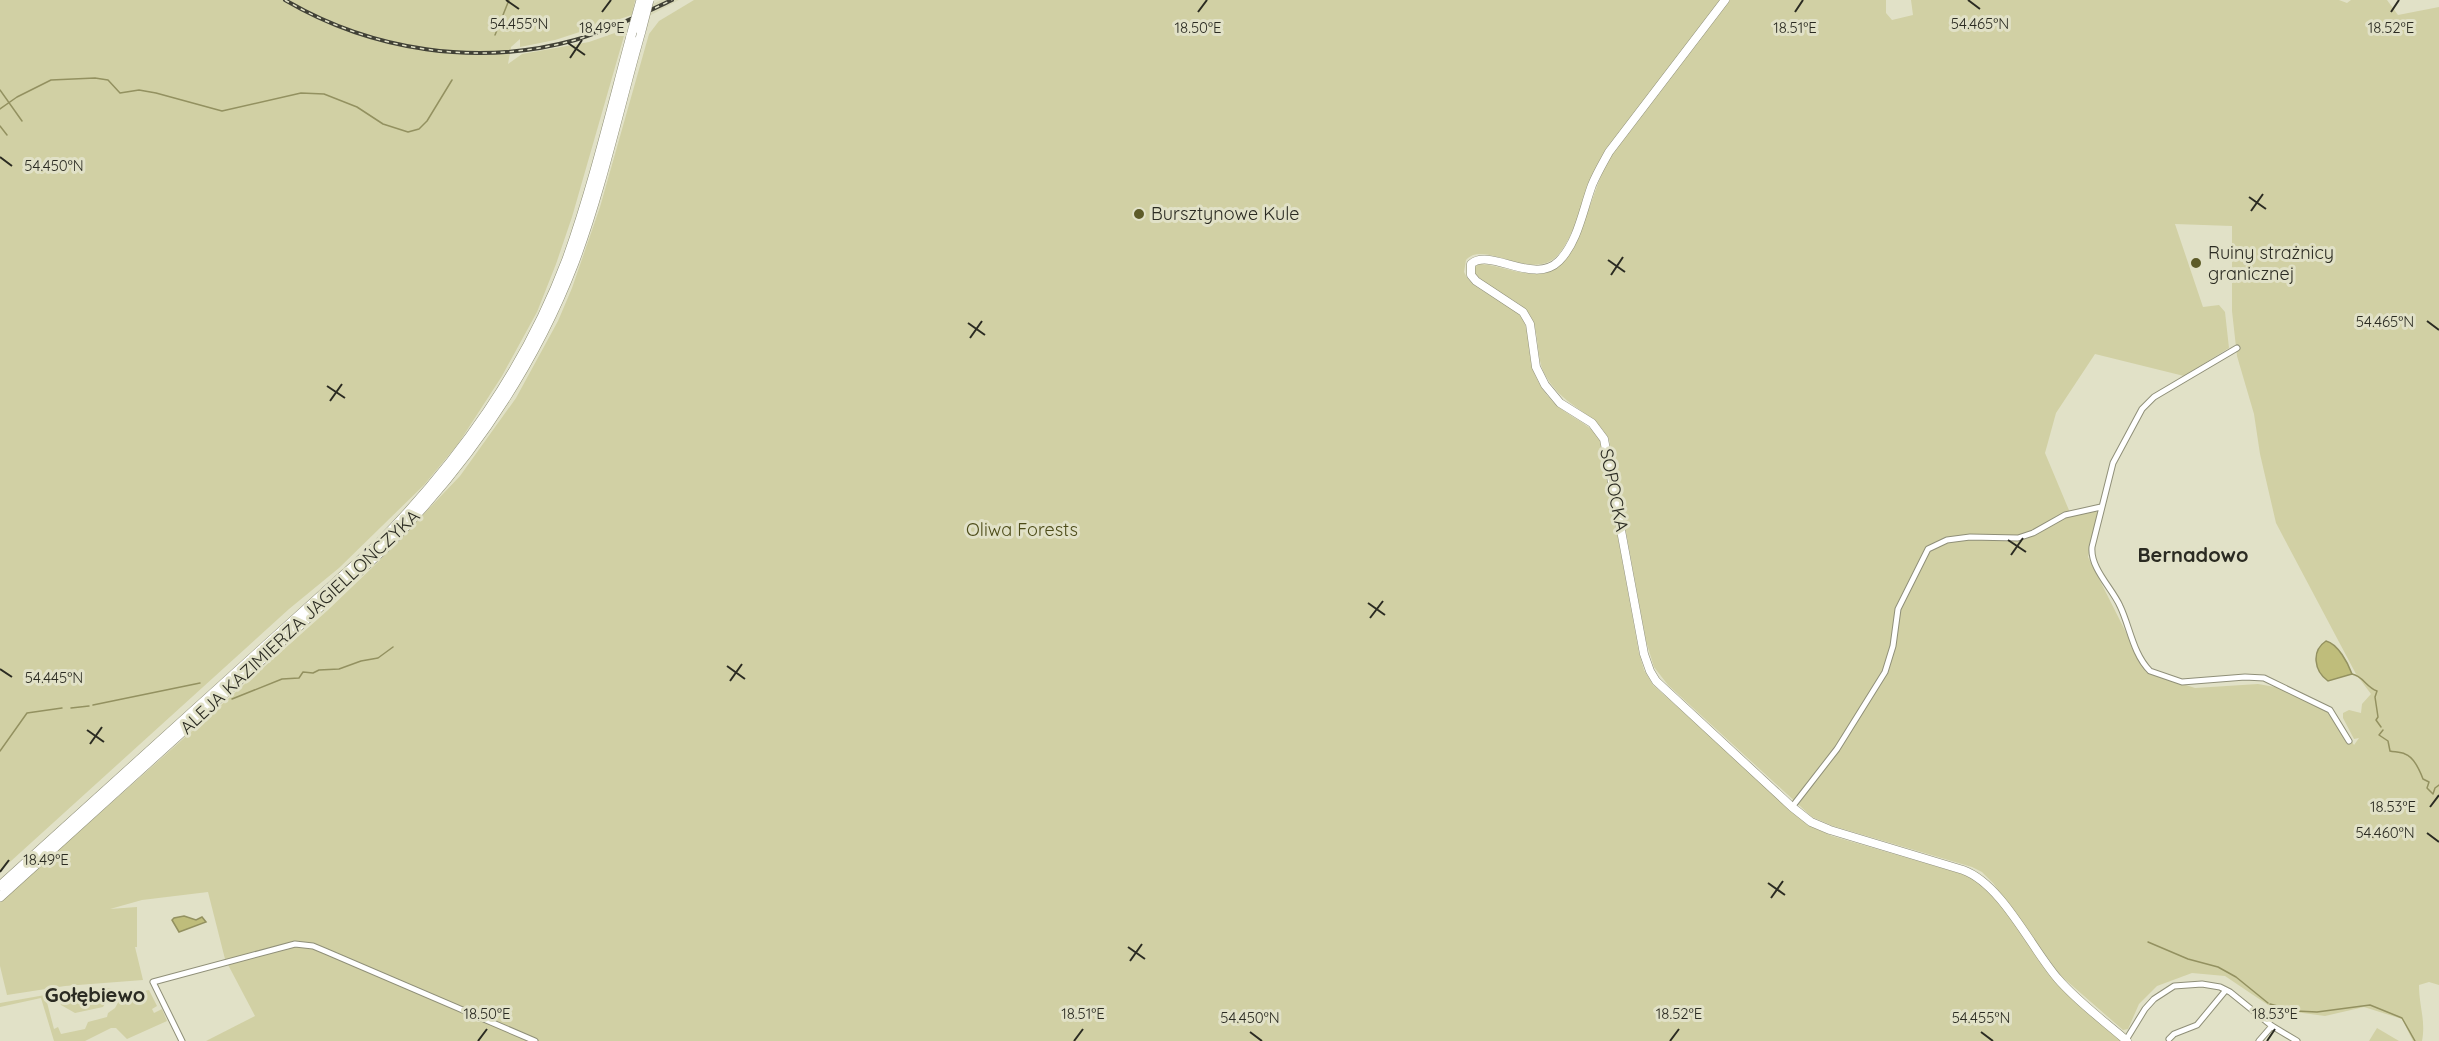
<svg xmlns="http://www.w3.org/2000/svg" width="2439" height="1041" font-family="Quicksand,sans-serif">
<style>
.built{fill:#d8d8b7}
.green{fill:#d1d0a4;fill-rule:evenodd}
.water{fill:#bfbd7b;stroke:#939160;stroke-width:1.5}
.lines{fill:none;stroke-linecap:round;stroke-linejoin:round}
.stream{stroke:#939160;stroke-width:1.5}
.minor-casing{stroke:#8f8f78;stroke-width:7}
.secondary-casing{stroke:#8f8f78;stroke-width:9}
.motorway-casing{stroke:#8f8f78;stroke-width:10}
.minor{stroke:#fff;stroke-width:5}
.secondary{stroke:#fff;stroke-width:8}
.motorway{stroke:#fff;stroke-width:9}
.rail-casing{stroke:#414136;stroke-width:4}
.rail{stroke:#e1e1c7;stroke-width:1.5;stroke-dasharray:4.5;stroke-linecap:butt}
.motorway-bridge-casing{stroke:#8f8f78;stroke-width:10;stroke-linecap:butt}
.motorway-bridge{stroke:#fff;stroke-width:9}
.ticks{fill:none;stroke:#2b2b22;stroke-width:2}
.poi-dot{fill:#5d5b28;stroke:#e1e1c7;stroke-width:2}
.labels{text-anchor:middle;stroke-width:6;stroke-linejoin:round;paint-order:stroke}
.poi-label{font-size:18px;fill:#2b2b22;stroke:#e1e1c7;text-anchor:start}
.street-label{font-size:18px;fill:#2b2b22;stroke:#e1e1c7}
.park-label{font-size:18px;fill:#4c4b18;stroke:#e1e1c7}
.neighbourhood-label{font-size:20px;font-weight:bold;fill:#2b2b22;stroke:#e1e1c7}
.ticks-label{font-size:15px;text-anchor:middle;fill:#2b2b22;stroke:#e1e1c7;stroke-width:6;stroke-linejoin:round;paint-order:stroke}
</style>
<rect width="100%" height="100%" fill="#e1e1c7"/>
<path class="built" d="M 661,0 L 679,0 L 649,16 L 653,4 Z"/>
<path class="green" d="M 0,0 L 635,0 L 632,15 L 555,40 L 520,47 L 520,39 L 511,47 L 508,64 L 522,54 L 589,42 L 626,29 L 572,217 L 556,264 L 537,312 L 502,376 L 458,444 L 424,485 L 339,568 L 289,609 L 0,871 Z
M 694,0 L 1720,0 L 1603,156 C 1587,183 1576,237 1557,256 C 1531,282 1484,239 1466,260 L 1464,272 C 1474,294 1504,296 1519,314 C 1533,330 1526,356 1535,375 C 1541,389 1551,402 1564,411 C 1578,421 1590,425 1600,439 L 1639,653 L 1644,670 L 1653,685 L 1810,826 L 1832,836 L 1962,874 C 2004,890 2026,950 2056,982 C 2075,1004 2099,1022 2122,1041 L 206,1041 L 255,1016 L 225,959 L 208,892 L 142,900 L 110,909 L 137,907 L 137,947 L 135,947 L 143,980 L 65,986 L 7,995 L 0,966 L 0,902 L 328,610 L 377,563 L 460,476 L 516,398 L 558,321 L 572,288 L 600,207 L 649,34 L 659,21 Z
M 1730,0 L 1886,0 L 1886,13 L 1892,20 L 1913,15 L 1911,0 L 2339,0 L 2347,3 L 2351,0 L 2387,0 L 2398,15 L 2439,7 L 2439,985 L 2429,982 L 2419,985 C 2419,1006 2426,1021 2422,1041 L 2413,1041 L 2402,1019 L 2364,1007 L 2325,1016 L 2274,1009 L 2225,976 L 2192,973 L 2157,986 L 2139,1004 L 2128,1029 L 2123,1030 L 2060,975 L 1993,883 L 1982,872 L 1972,867 L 1833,826 L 1812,817 L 1668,685 L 1654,667 L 1646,641 L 1609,439 C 1593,410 1566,409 1547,378 C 1533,357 1543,327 1525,309 C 1513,296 1479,286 1474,270 L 1477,265 L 1481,264 C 1501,266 1520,275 1540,274 C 1575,273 1593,188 1608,160 ZM 2175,224 L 2232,226 L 2232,311 L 2237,356 L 2254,414 L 2260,454 L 2276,523 L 2356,674 L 2371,694 L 2362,704 L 2361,713 L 2349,710 L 2343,713 L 2343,718 L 2354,739 L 2359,738 L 2354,745 L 2332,708 L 2293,690 L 2258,684 L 2195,688 L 2146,672 L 2088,557 L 2098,514 L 2095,510 L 2071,515 L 2045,453 L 2056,413 L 2095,354 L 2184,376 L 2229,348 L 2225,312 L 2219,305 L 2203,307 Z
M 111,988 L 113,990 L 103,1007 L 75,1013 L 61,1005 L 57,994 Z
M 149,990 L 157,1006 L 152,1009 L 154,1013 L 162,1009 L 167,1021 L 127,1039 L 116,1028 L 111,1028 L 85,1041 L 54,1041 L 41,998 L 0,1007 L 0,1003 L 45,995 L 54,1029 L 58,1027 L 61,1034 L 85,1029 L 88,1022 L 107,1017 L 108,1013 L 115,1008 L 122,995 Z
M 2377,1028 L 2399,1041 L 2369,1041 Z"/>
<path class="water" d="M 2326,641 C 2338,644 2348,663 2352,674 L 2328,681 C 2314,671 2311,651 2326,641 Z
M 184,916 L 196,920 L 202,917 L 206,922 L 179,932 L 172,920 L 174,918 Z"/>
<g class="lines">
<path class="stream" d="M 495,35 L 509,0
M 0,90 L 22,121
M 0,109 L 17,97 L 51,80 L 95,78 L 108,80 L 120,93 L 139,90 L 156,93 L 222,111 L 301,93 L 324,94 L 357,107 L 383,124 L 408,132 L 419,129 L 427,121 L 452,80
M 0,126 L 7,135
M 2352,674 C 2363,676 2366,687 2377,691 L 2375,697 L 2378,717 L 2376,720 L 2381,727
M 232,699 L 282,679 L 299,678 L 303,672 L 313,673 L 319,670 L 339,669 L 361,661 L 378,658 L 393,647
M 93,705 L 200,683
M 71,708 L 89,706
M 2383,730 L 2379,735 L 2388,741 L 2390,751 C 2394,752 2401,752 2405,754 C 2414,757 2420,771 2423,779 L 2429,782 L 2427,788 L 2433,794 L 2435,788 L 2439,785
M 0,751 L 27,713 L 62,708
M 2148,942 L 2188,959 L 2218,967 L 2236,977 L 2268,1003
M 2270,1004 L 2296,1011 L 2317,1012 L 2370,1005 L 2402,1018 L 2415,1041"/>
<g class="minor-casing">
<path id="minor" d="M 2237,348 L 2154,397 L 2142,409 L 2113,463 L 2092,547 C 2090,568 2112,588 2120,606 C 2130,627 2133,654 2150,671 L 2182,682 L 2245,677 L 2264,678 L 2330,710 L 2349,741
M 1792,807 L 1837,749 L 1885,672 L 1893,646 L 1898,609 L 1928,549 L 1947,540 L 1970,537 L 2018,538 L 2033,533 L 2065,515 L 2101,507
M 2169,1039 L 2174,1034 L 2197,1025 L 2226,990
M 2126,1040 L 2145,1009 L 2154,999 L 2174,986 L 2202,984 L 2220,987 L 2230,992 L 2272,1026 L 2297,1041
M 182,1041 L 153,982 L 295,944 L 313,946 L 325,951 L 535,1041
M 2259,1041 L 2272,1026"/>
</g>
<g class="secondary-casing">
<path id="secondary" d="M 1725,0 L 1609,152 C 1603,163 1597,173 1592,185 C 1583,209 1578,242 1559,261 C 1534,286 1490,247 1471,264 L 1471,275 L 1476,281 L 1523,312 L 1530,324 L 1536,367 L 1545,385 L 1560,403 L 1592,423 L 1604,439 L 1644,654 L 1650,671 L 1656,681 L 1792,807 L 1811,822 L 1830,830 L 1963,870 C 2002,884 2031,948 2058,979 C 2078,1002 2104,1021 2127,1041"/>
</g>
<g class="motorway-casing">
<path id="motorway" d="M 0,886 L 378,544 C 460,460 525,370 567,259 C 593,186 611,110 631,36
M 0,897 L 385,548 C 467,465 532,372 574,263 C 602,188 619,108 641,31"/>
</g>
<use href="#minor" class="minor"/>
<use href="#secondary" class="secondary"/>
<use href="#motorway" class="motorway"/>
<g class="rail-casing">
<path id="rail" d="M 285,0 C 372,51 478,67 575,40 C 609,30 640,15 672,0"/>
</g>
<use href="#rail" class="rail"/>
<g class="motorway-bridge-casing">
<path id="motorway-bridge" d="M 641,31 L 649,0
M 631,36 L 641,0"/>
</g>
<use href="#motorway-bridge" class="motorway-bridge"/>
</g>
<path class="ticks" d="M 506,0 L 519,9M 1968,0 L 1980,9M 602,12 L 611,0M 1198,12 L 1207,0M 1795,12 L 1803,0M 2391,12 L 2399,0M 568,43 L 585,55M 570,58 L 582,40M 0,157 L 12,166M 2249,197 L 2266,209M 2251,211 L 2263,194M 1608,260 L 1625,272M 1611,275 L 1623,257M 2427,321 L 2439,330M 968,323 L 985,335M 970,338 L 982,321M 327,386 L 345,398M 330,401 L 342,384M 2008,540 L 2026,552M 2011,555 L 2023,538M 1368,603 L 1385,615M 1370,618 L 1383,601M 727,666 L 745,679M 0,669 L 12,677M 730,681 L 742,664M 87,730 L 104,742M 90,744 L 102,727M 2430,807 L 2439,795M 2427,833 L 2439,842M 0,872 L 9,860M 1768,883 L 1785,895M 1771,898 L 1783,881M 1128,947 L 1145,959M 1130,961 L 1142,944M 1250,1032 L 1262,1041M 1981,1032 L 1993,1041M 478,1041 L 487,1029M 1074,1041 L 1083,1029M 1670,1041 L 1679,1029M 2267,1041 L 2275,1029"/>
<g class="poi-dot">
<circle cx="1139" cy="214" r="6"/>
<circle cx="2196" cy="263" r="6"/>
</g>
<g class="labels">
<g class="poi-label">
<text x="1151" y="220">Bursztynowe Kule</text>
<text x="2208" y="259">Ruiny strażnicy<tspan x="2208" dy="21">granicznej</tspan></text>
</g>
<g class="street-label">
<text transform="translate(1614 490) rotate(79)" y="6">SOPOCKA</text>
<text transform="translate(300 622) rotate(-43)" y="6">ALEJA KAZIMIERZA JAGIELLOŃCZYKA</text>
</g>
<g class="park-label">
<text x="1022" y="536">Oliwa Forests</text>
</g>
<g class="neighbourhood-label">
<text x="2193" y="562">Bernadowo</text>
<text x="95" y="1002">Gołębiewo</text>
</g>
</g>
<g class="ticks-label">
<text x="1980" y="29">54.465°N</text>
<text x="519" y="29">54.455°N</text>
<text x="602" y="33">18.49°E</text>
<text x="1198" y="33">18.50°E</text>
<text x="1795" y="33">18.51°E</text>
<text x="2391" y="33">18.52°E</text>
<text x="54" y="171">54.450°N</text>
<text x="2385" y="327">54.465°N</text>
<text x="54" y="683">54.445°N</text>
<text x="2393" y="812">18.53°E</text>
<text x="2385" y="838">54.460°N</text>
<text x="46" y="865">18.49°E</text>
<text x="487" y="1019">18.50°E</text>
<text x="1083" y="1019">18.51°E</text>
<text x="1679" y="1019">18.52°E</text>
<text x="2275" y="1019">18.53°E</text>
<text x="1250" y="1023">54.450°N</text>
<text x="1981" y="1023">54.455°N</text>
</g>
</svg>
